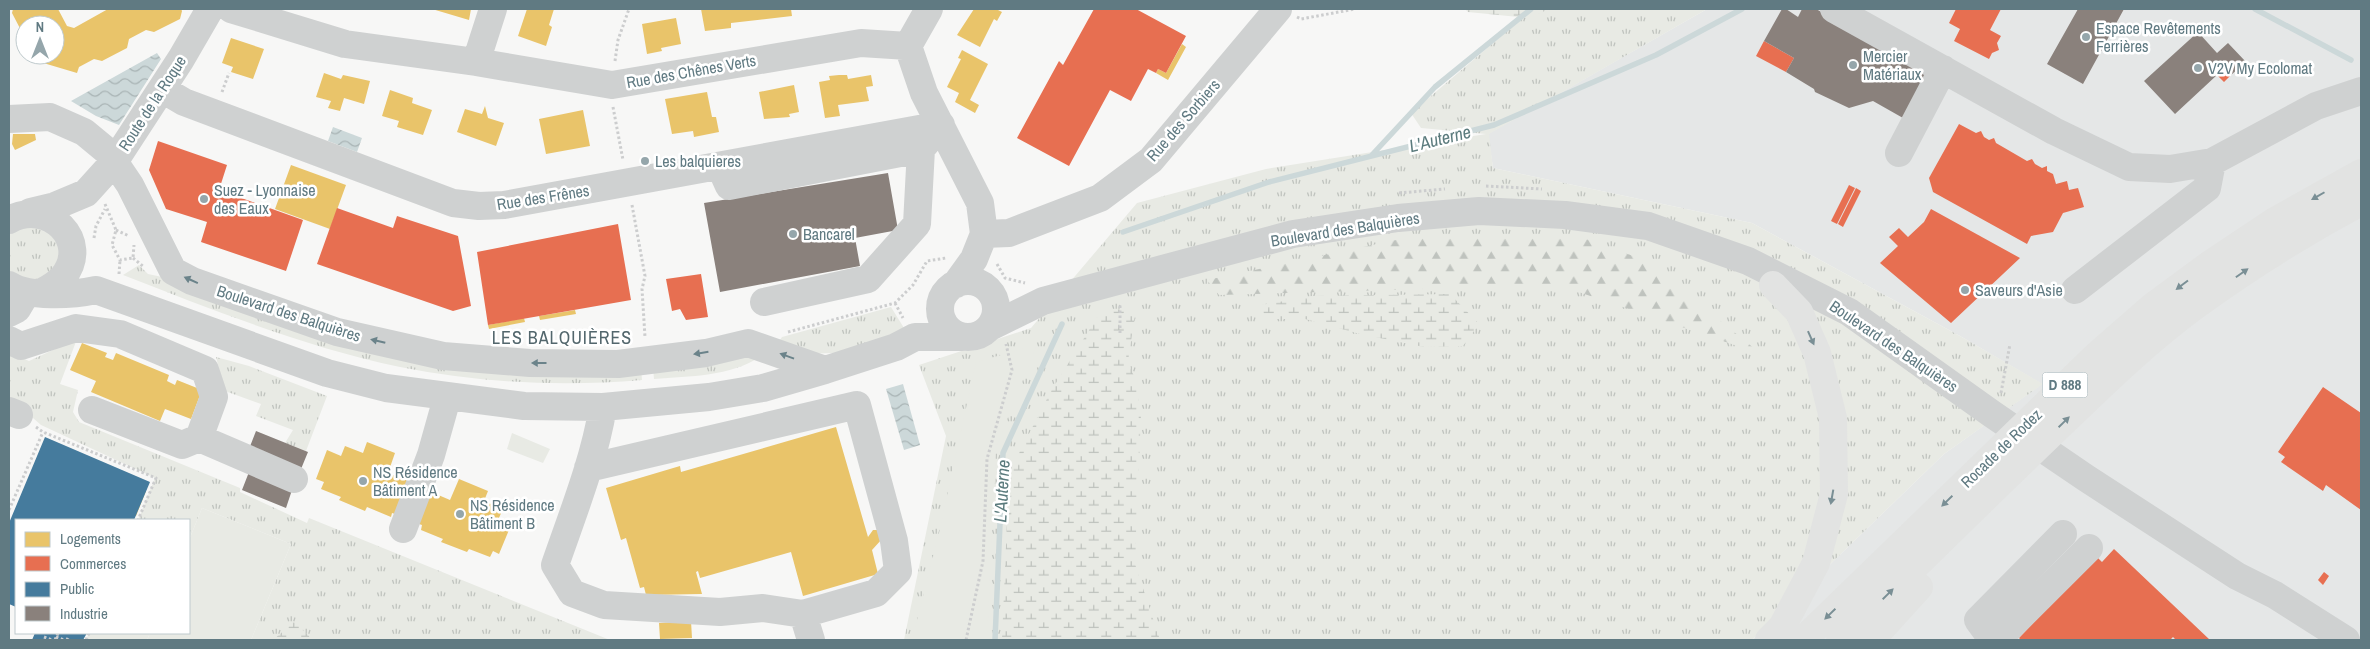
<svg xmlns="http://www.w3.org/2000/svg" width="2370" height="649" font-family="'Archivo Narrow',sans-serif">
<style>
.built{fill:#e5e7e7}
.grass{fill:url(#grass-tufts)}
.forest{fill:url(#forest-firs)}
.wetland{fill:url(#wetland-marsh)}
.green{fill:#e8eae4}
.water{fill:url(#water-waves)}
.homes{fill:#e9c46a}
.shops{fill:#e76f51}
.public{fill:#457b9d}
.industry{fill:#8a817c}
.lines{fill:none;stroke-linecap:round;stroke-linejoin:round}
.stream{stroke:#ccd8d9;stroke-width:5.5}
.path{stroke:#cccdce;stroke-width:3;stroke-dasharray:2.5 2.5;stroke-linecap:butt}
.minor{stroke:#cfd1d1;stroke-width:28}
.highway{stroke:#e2e3e2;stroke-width:28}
.oneway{fill:#7a8f95}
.oneway2{fill:#6b838a}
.poi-dot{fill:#95a6ab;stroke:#fff;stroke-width:2}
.labels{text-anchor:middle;stroke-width:5;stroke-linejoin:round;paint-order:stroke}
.shield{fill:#fff;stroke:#90a2a8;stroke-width:1}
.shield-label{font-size:15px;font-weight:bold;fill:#607a82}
.poi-label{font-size:16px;fill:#607a82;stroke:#fff;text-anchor:start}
.street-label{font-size:16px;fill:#607a82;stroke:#fff}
.water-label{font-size:18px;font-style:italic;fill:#5b7b7d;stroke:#fff}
.neighbourhood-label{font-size:18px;letter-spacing:1px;fill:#53676d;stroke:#fff}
</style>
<defs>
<pattern id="grass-tufts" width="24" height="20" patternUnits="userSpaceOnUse" patternTransform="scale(1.25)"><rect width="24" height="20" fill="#e8eae4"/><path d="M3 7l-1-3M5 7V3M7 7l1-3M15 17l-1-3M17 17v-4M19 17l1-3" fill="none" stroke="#bfc3be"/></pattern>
<pattern id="forest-firs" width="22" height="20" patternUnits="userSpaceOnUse" patternTransform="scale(1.25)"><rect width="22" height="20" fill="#e8eae4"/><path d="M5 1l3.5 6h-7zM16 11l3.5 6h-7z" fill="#bfc3be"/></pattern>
<pattern id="wetland-marsh" width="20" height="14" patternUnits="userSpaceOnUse" patternTransform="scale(1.25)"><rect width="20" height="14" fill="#e8eae4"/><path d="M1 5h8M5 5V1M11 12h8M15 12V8" fill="none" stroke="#bfc3be"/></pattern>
<pattern id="water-waves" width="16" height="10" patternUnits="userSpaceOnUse" patternTransform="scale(1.25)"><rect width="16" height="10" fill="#ccd8d9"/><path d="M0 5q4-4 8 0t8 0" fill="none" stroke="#a9b4b5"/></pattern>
</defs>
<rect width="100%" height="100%" fill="#f7f7f6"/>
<path class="built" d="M 1707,9 L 2361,9 L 2361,640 L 1752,640 L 1944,454 L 2042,384 L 1960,336 L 1752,223 L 1493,168 L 1488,134 Z"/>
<path class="grass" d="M 1533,9 L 1707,9 L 1489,134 L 1493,168 L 1752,223 L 1960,336 L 2043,384 L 1944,454 L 1752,640 L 904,640 L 946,436 L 919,365 L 1031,328 L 1137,203 L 1266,169 L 1486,134 L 1421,128 L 1411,113 Z
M 29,223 L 56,234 L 61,262 L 40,283 L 9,274 L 9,233 Z
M 139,265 L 148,274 L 167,278 L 321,335 L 641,368 L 642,380 C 561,387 480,383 400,367 C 305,347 213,310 123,275 Z
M 891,307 L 904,328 C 860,354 826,360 776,346 L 782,337 Z
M 77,339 L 60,384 L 78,390 L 73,412 L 79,422 L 240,488 L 240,492 L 307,523 L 309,518 L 610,640 L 251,640 L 291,544 L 202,508 L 189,540 L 189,520 L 138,520 L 155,478 L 41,425 L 9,397 L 9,352 L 29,361 Z
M 750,354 L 761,356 C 730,377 690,376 654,379 L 653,368 Z
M 216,357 L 249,366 L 327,396 L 306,451 L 285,443 L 293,430 L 256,416 L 261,404 L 225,391 Z
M 89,633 L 150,633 L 147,640 L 86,640 Z"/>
<path class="forest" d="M 1424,234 L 1572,234 L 1647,261 L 1761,354 L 1558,285 L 1219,295 L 1207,280 Z"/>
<path class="wetland" d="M 1465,9 L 1549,9 L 1529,18 L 1468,12 Z
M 1450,294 L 1479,324 L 1463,346 L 1424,347 L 1360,334 L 1305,319 L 1261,319 L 1261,305 L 1313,296 Z
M 1136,308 L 1128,361 L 1135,379 L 1141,413 L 1135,564 L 1160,640 L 1002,640 L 1009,473 L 1051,391 L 1101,311 Z
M 294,622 L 309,636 L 310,640 L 273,640 Z"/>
<path class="green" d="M 1037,345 L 996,447 L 987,640 L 912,640 L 939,533 L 976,362 Z
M 512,433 L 550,449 L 543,463 L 507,449 Z
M 202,508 L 291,544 L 251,640 L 147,640 L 150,633 L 189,633 L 189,540 Z"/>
<path class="water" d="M 157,53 L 161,59 L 119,125 L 96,116 L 71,101 Z
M 333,127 L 362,138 L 357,152 L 328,141 Z
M 903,384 L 920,445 L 904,450 L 886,389 Z"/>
<path class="homes" d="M 13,9 L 58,9 L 67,26 L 74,28 L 108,9 L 181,9 L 182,11 L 180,19 L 154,32 L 146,30 L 129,39 L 127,48 L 102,61 L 94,59 L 79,67 L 77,73 L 40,62 L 42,55 L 55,55 L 55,25 L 25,25 L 25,38 L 12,13 Z
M 432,9 L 471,9 L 469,20 Z
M 527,9 L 554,9 L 549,25 L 552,27 L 546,46 L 518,36 Z
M 701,9 L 791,9 L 792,16 L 731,23 L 731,28 L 705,31 Z
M 974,9 L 996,9 L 1002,12 L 997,21 L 994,19 L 980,47 L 957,35 Z
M 676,18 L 681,44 L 661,48 L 662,51 L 647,54 L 642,24 Z
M 231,38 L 264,49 L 253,79 L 231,72 L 233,67 L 222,63 Z
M 1182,44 L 1186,47 L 1168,80 L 1156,73 L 1158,69 L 1166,73 Z
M 962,50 L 988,64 L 970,100 L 979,105 L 975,113 L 955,102 L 959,93 L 947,87 L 961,59 L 958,58 Z
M 324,73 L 341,79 L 343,75 L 370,81 L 364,104 L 344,98 L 340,111 L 328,108 L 331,101 L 316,97 Z
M 839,75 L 847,75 L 848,79 L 871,75 L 873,86 L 866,87 L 869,101 L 838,105 L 840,116 L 825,118 L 819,82 L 830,80 L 829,76 Z
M 794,85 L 799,112 L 789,114 L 790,117 L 764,119 L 759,92 Z
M 390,90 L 413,98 L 412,103 L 432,110 L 423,135 L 397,127 L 399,121 L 382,116 Z
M 707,92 L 712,117 L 716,117 L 719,132 L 694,137 L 693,131 L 672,134 L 665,99 Z
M 485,106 L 488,118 L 504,123 L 496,146 L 457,132 L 465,109 L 482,114 Z
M 583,110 L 590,146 L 546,154 L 539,119 Z
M 13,134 L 35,134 L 36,140 L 15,150 L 12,144 Z
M 648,157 L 649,163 L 641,164 L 640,158 Z
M 291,165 L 346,185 L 330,229 L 275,209 Z
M 575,310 L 576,314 L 540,320 L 539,316 Z
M 524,318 L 525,322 L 489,329 L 488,325 Z
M 82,343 L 107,353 L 105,357 L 113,360 L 116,353 L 169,375 L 167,381 L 175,385 L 177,380 L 202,390 L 191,419 L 165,409 L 160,421 L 91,392 L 96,381 L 70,370 Z
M 836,427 L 868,537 L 873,530 L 878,530 L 882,539 L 872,550 L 878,574 L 803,596 L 791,552 L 700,578 L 698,571 L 696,572 L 702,594 L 646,595 L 644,587 L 640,588 L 626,538 L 621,540 L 606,488 L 680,466 L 681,472 Z
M 367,442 L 395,453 L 388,473 L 411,482 L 398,515 L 392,513 L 391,517 L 367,507 L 365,511 L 339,500 L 341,497 L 321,489 L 324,482 L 316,479 L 327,450 L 341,456 L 345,446 L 363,453 Z
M 459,479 L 488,491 L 484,501 L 503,509 L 498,520 L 511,525 L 499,554 L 493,551 L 490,557 L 469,549 L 467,552 L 441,542 L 443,539 L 421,530 L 422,525 L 416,523 L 429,491 L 450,500 Z
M 136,487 L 146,491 L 136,516 L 126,512 Z
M 691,621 L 692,638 L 660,639 L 659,623 Z"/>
<path class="shops" d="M 1094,9 L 1136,9 L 1186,36 L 1166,73 L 1158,69 L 1156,73 L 1148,69 L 1131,101 L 1110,90 L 1069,166 L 1017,138 L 1059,61 L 1063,65 Z
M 1956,9 L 2001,9 L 1990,30 L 2001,36 L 1997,43 L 1999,50 L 1992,53 L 1989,59 L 1954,41 L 1960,29 L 1949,23 Z
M 1764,41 L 1794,58 L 1786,72 L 1756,56 Z
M 2217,75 L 2231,75 L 2224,82 Z
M 1959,124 L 1976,133 L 1981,131 L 1984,137 L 1989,140 L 1994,138 L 1996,143 L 2027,161 L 2032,159 L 2035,164 L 2042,168 L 2047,166 L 2047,171 L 2053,174 L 2056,184 L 2067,181 L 2069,190 L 2078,188 L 2084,207 L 2063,213 L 2053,232 L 2031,236 L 2027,244 L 1933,192 L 1929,178 Z
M 158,141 L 227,165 L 219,190 L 303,220 L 286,271 L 201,242 L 207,222 L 166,209 L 149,170 Z
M 1849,185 L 1855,188 L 1837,224 L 1831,221 Z
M 1856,188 L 1861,191 L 1843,227 L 1838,224 Z
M 337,208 L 393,228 L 397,216 L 458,236 L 471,306 L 453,311 L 317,264 Z
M 1931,209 L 2020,258 L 1951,323 L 1880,263 L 1898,246 L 1889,237 L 1899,228 L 1908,237 L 1924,222 Z
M 618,224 L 631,300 L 488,325 L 477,252 Z
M 701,274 L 708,317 L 686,320 L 680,309 L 672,311 L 666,279 Z
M 2323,387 L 2361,413 L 2361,510 L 2326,485 L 2323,491 L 2281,462 L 2285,457 L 2278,452 Z
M 2114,549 L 2210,640 L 2176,640 L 2173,637 L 2170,640 L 2021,640 L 2019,638 L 2096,556 L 2102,562 Z
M 2324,572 L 2329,576 L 2323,585 L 2318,580 Z"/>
<path class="public" d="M 45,437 L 150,482 L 134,520 L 16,520 L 16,607 L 9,604 L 9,523 Z
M 35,633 L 87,633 L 83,640 L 32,640 Z"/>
<path class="industry" d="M 1782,9 L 1786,9 L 1798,17 L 1802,9 L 1816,9 L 1929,72 L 1903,118 L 1873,101 L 1849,108 L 1815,92 L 1814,89 L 1786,72 L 1794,58 L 1764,41 Z
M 2078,9 L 2124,9 L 2083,84 L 2047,64 Z
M 2198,32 L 2217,53 L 2228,43 L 2246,62 L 2231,75 L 2217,75 L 2175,114 L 2144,81 Z
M 888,173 L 898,230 L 855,238 L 860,266 L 720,292 L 704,203 Z
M 256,431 L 308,452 L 301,469 L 249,449 Z
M 249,472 L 292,490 L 286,508 L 242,490 Z"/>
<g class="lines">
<path class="stream" d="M 2255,9 L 2351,60
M 1371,156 L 1435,87 L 1531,9
M 1123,232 L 1269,182 L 1494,125 L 1656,55 L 1742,9
M 995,640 L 1003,453 L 1062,324"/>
<path class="path" d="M 1297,17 L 1301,19 L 1355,9
M 615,61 L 618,40 L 629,9
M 222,92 L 229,73
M 613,107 L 623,160
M 1486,186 L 1542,189
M 1399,193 L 1445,189
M 105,204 L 116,230 L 112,245 L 120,260 L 133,258 L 134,245
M 632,205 L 645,276 L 642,289 L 645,337
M 116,230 L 129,236
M 94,238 L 96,226 L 105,209
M 133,258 L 144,267
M 997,264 L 1005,278 L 1025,283
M 119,274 L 120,260
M 895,303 L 903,318
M 788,332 L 895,303 L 913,285 L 927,261 L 946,258
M 1120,333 L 1120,304
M 2001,393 L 2010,344
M 36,427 L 43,432 L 156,478 L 138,520
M 9,510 L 43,432
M 44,637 L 52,640
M 56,637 L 64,640
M 9,640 L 10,640
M 55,640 L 58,633
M 67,640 L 68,638
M 86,640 L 89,633
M 966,640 L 983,561 L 987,459 L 1012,370 L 1006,344"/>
<path class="minor" d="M 231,9 L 345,44 L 476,62 L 612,85 L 861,43 L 908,46
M 929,9 L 908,46 L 924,93 L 980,203 L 984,234 L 974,259 L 956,284
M 1834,9 L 2054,131 L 2129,167 L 2170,169 L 2212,162 L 2316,106 L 2361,91
M 476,62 L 493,9
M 162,89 L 184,102 L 453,203 L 479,206 L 504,205 L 941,125
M 9,119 L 50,117 L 84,132 L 107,151 L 130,185 L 173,271 L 192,281 L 337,332 L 443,356 L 530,363 L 618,364 L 706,353 L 748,343 L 825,370
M 1899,153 L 1943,69
M 720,166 L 729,186 L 921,149
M 30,212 L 55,206 L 86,193 L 114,162 L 181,59 L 210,9
M 9,220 C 48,198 92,241 63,277 C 57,284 48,289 40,293
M 984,234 L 1009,233 L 1100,198 L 1151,160 L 1278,9
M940 309a28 28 0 1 1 56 0a28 28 0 1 1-56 0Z
M 9,285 C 29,298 73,295 96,290 L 327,373 L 386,388 L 524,406 L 603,407 L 709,397 L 763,388 L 825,370 L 896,347 L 915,337 L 962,337
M 2075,290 L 2207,188 L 2212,162
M 764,302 L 868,279 L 917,224 L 921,149 L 941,125
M 9,313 L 17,309 L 27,292
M 990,327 L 1043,301 L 1293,234 L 1398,218 L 1479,211 L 1565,215 L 1648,226 L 1748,261 L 1849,312 L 1992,414 L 2086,478 L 2237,576 L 2275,595 L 2346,640
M 9,340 L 21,346 L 76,328 L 120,334 L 205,370 L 214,397 L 199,438 L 294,479
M 92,410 L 182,445 L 199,438
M 9,411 L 19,415
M 588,468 L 857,405 L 894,541 L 898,571 L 876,593 L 803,614 L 763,608 L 720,612 L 604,605 L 572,593 L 555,565 C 573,513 594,461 603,407
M 403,529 L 431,455 L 447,398
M 803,614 L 811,640
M 1989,635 L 1978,620 L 2063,534
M 1997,640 L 2089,548"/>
<path class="highway" d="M 1769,640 L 1782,627 L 1816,563 L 1834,494 L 1833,418 L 1817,353 L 1799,312 L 1773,285
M 1803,640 L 2097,355 L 2152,307 L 2209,265 L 2275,221 L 2361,173
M 1840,640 C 1910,571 1980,502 2051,434 C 2097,390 2143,344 2195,306 C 2248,267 2303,233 2361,202
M 1871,640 L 1919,587"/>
</g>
<defs><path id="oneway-solid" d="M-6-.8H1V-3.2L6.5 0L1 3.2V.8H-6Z" transform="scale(1.25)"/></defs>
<g class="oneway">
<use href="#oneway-solid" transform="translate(2318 196) rotate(150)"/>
<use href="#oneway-solid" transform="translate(2242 273) rotate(-35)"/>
<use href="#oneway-solid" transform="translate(2182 285) rotate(143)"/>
<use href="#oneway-solid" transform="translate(1811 338) rotate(66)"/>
<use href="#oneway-solid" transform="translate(2064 422) rotate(-44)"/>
<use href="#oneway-solid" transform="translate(1832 497) rotate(100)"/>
<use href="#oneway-solid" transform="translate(1947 501) rotate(136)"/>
<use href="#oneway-solid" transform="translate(1888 594) rotate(-45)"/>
<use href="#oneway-solid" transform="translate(1830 614) rotate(136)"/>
</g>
<g class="oneway2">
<use href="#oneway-solid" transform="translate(191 280) rotate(-156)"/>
<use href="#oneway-solid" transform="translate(378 341) rotate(-167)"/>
<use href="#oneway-solid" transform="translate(701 353) rotate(171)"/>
<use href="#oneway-solid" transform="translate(787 356) rotate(-160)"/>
<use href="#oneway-solid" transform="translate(539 363) rotate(-180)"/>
</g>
<g class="poi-dot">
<circle cx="2086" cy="37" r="5"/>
<circle cx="1853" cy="65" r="5"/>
<circle cx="2198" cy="68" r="5"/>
<circle cx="645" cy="161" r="5"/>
<circle cx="204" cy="199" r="5"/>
<circle cx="793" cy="234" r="5"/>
<circle cx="1965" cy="290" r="5"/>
<circle cx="363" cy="481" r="5"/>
<circle cx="460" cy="514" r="5"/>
</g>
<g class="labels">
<rect class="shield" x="2042.5" y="372.5" width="45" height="25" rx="4"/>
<g class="shield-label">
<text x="2065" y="390">D 888</text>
</g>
<g class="poi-label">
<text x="2096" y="34">Espace Revêtements<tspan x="2096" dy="18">Ferrières</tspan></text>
<text x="1863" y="62">Mercier<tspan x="1863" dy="18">Matériaux</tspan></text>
<text x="2208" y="74">V2V My Ecolomat</text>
<text x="655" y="167">Les balquieres</text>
<text x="214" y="196">Suez - Lyonnaise<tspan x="214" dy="18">des Eaux</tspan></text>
<text x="803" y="240">Bancarel</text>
<text x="1975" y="296">Saveurs d'Asie</text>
<text x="373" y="478">NS Résidence<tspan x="373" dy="18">Bâtiment A</tspan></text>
<text x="470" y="511">NS Résidence<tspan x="470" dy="18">Bâtiment B</tspan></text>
</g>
<g class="street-label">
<text transform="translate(691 71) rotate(-10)" y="6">Rue des Chênes Verts</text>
<text transform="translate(152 103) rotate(-57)" y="6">Route de la Roque</text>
<text transform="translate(1183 120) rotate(-49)" y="6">Rue des Sorbiers</text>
<text transform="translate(543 197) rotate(-9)" y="6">Rue des Frênes</text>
<text transform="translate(1345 229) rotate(-9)" y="6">Boulevard des Balquières</text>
<text transform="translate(289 313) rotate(18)" y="6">Boulevard des Balquières</text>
<text transform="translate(1894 346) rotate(34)" y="6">Boulevard des Balquières</text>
<text transform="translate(2001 448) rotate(-44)" y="6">Rocade de Rodez</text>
</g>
<g class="water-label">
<text transform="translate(1440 139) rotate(-14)" y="6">L'Auterne</text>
<text transform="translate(1002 491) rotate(-87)" y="6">L'Auterne</text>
</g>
<g class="neighbourhood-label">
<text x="562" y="344">LES BALQUIÈRES</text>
</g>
</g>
<rect width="2370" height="649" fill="none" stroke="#607a82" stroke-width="20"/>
<rect x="15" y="519" width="175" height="115" fill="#ffffff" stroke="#bfcacd"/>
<rect x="25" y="532" width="25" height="15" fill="#e9c46a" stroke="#bfcacd"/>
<text x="60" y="544" font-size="15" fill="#607a82">Logements</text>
<rect x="25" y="556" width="25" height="15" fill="#e76f51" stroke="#bfcacd"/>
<text x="60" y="569" font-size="15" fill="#607a82">Commerces</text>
<rect x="25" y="582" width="25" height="15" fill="#457b9d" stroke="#bfcacd"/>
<text x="60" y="594" font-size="15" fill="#607a82">Public</text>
<rect x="25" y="606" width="25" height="15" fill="#8a817c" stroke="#bfcacd"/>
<text x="60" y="619" font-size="15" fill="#607a82">Industrie</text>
<g transform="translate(40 40)"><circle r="24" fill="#ffffff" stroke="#bfcacd"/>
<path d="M0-4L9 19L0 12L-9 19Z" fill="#95a6ab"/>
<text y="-8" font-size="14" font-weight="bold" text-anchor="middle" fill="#607a82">N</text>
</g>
</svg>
